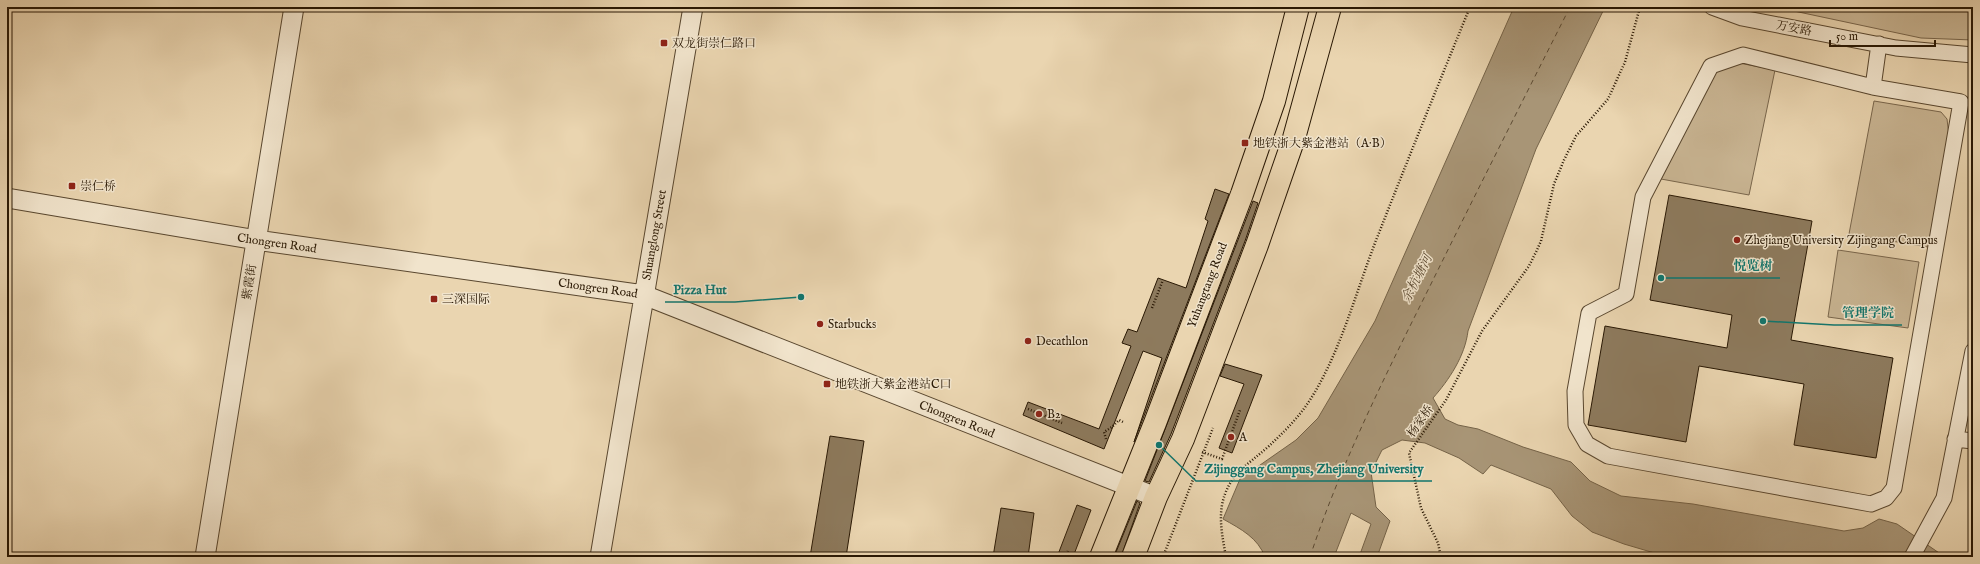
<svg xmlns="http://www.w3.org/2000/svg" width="1980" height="564" font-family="'IM FELL English','Noto Serif SC',serif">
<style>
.green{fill:#c9b593;stroke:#79664c}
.water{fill:#a89576;stroke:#756348}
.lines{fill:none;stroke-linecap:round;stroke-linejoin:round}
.ferry{stroke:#5c4a32;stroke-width:1;stroke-dasharray:5 4;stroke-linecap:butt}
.building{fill:#8d7a5d;stroke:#291804}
.minor-casing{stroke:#59472f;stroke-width:17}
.tertiary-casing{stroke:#59472f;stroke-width:21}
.primary-casing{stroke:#291804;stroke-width:24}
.path{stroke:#291804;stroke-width:2.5;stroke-dasharray:1 2;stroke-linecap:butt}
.minor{stroke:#f1e4cc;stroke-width:15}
.tertiary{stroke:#f1e4cc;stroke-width:19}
.primary{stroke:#ead5b0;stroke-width:22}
.poi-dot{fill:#8f2418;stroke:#f1e4cc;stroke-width:1.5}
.labels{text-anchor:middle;stroke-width:3;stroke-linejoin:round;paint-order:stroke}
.street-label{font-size:12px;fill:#291804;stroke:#f1e4cc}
.poi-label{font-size:12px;fill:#291804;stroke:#f1e4cc;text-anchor:start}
.water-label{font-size:13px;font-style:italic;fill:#5c4a32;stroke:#f1e4cc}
.leader{fill:none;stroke:#0f766e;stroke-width:1.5}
.callout-dot{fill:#0f766e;stroke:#f1e4cc;stroke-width:1.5}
.callout-label{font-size:13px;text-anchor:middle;font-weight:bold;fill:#0f766e;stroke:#f1e4cc;stroke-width:3;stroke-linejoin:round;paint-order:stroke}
</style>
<rect width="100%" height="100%" fill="#ead5b0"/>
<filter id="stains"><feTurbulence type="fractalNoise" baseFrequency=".005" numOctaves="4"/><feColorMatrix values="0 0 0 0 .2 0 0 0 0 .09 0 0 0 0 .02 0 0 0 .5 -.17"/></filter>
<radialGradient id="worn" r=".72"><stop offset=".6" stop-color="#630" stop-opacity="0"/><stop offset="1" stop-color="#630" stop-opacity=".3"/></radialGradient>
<path class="green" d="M 1775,7 L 1973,7 L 1973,40 L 1921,38 Z
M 1739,63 L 1775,70 L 1749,195 L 1661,179 L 1714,74 L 1726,66 Z
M 1874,101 L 1941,112 L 1947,119 L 1949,136 L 1928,247 L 1849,234 Z
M 1838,250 L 1919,262 L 1908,328 L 1828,317 Z"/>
<path class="water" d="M 1514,7 L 1605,7 L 1536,149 L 1468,331 C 1465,356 1449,380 1433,398 L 1445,419 L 1458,425 L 1478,429 L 1523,447 L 1571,462 L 1590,481 L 1621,496 L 1693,504 L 1844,531 L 1863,528 L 1879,519 L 1897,524 L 1945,557 L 1668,557 L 1624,544 L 1592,532 L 1572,516 L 1551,489 L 1491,465 L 1483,474 L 1459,458 L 1425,443 L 1402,440 L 1382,450 L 1371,472 L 1376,507 L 1390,521 L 1377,557 L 1359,557 L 1371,524 L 1351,513 L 1334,557 L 1265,557 C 1258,538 1241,529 1223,519 L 1240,479 L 1296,440 L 1318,418 L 1375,321 Z"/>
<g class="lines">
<path class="ferry" d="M 1310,557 C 1341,463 1386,374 1430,286 C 1476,193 1523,100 1570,7"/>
</g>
<path class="building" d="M 1215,189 L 1229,194 L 1134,442 L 1162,358 L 1143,351 L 1104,449 L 1023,415 L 1028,402 L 1099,429 L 1131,346 L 1122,343 L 1128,329 L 1137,332 L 1158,278 L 1186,288 L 1208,221 L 1205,219 Z
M 1669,195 L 1812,221 L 1791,340 L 1893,358 L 1876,458 L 1794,445 L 1804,384 L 1699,366 L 1686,442 L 1588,425 L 1605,326 L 1727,348 L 1732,315 L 1650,300 Z
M 1253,201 L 1258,203 L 1245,241 L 1171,434 L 1149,482 L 1145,481 Z
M 1225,364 L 1262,375 L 1232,453 L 1219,448 L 1244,384 L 1220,376 Z
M 830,436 L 864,441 L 846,557 L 810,557 Z
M 1137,501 L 1140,503 L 1121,557 L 1114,557 Z
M 1077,505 L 1091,510 L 1073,557 L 1057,557 Z
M 1001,508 L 1034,513 L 1028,557 L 993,557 Z"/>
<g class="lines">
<g class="minor-casing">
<path id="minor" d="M 1712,7 L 1742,18 L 1896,48 L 1973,55
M 1873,87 L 1743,55 L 1711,66 L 1643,197 L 1626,294 L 1589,313 L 1575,391 L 1576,425 L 1587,444 L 1608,456 L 1871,504 L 1886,498 L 1894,488 L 1961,102 L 1873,87 L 1879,44
M 1955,439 L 1973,441
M 1912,557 L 1944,498 L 1973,351"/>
</g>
<g class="tertiary-casing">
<path id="tertiary" d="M 7,198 L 256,240 L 644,295 L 1156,497
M 205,557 L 294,7
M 600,557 L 693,7"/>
</g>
<g class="primary-casing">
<path id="primary" d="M 1101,557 L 1155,423 L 1242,194 L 1274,101 L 1298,7
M 1133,557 L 1156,497 L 1183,439 L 1257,245 L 1294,138 L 1330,7"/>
</g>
<path class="path" d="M 1152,308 L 1163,280
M 1028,409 L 1062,423
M 1106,439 L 1104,432 L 1112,427 L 1119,420 L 1123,422
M 1202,452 L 1222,459 L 1240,410
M 1065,557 L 1068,551
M 1163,557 L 1213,428
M 1226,557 C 1223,540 1219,522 1222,505 C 1228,474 1248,465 1269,446 C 1284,432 1299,417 1310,400 C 1340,353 1355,295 1375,243 C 1406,164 1438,85 1470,7
M 1441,557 L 1438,543 L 1421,508 L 1409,453 L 1446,400 L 1482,331 L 1529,266 L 1536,252 L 1541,241 L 1554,184 L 1564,160 L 1576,136 L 1608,99 L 1625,62 L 1640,7"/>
<use href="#minor" class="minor"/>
<use href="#tertiary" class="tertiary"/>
<use href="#primary" class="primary"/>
</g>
<g class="poi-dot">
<rect x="660" y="39" width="8" height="8" rx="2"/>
<rect x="1241" y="139" width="8" height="8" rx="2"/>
<rect x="68" y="182" width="8" height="8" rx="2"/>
<circle cx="1737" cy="240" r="4"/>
<rect x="430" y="295" width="8" height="8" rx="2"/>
<circle cx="820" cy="324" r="4"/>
<circle cx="1028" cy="341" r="4"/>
<rect x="823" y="380" width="8" height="8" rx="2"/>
<circle cx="1039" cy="414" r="4"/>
<circle cx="1231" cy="437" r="4"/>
</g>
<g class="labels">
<g class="street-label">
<text transform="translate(1794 28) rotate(11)" y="4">万安路</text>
<text transform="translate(654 235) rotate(-80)" y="4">Shuanglong Street</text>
<text transform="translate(277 243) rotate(8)" y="4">Chongren Road</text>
<text transform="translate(249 282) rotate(-81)" y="4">紫霞街</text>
<text transform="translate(1207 285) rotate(-69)" y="4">Yuhangtang Road</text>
<text transform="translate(598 288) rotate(8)" y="4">Chongren Road</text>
<text transform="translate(957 419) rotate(22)" y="4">Chongren Road</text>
<text transform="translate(1420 421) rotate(-55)" y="4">杨家桥</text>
</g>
<g class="poi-label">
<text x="672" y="47">双龙街崇仁路口</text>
<text x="1253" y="147">地铁浙大紫金港站（A·B）</text>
<text x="80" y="190">崇仁桥</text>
<text x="1745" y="244">Zhejiang University Zijingang Campus</text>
<text x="442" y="303">三深国际</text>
<text x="828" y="328">Starbucks</text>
<text x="1036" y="345">Decathlon</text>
<text x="835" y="388">地铁浙大紫金港站C口</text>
<text x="1047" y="418">B2</text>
<text x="1239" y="441">A</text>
</g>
<g class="water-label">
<text transform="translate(1416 278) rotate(-63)" y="5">余杭塘河</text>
</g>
</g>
<path class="leader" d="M1661 278L1725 278H1780M801 297L735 302H665M1763 321L1834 325H1902M1159 445L1196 481H1432"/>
<g class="callout-dot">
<circle cx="1661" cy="278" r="4"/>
<circle cx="801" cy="297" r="4"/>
<circle cx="1763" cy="321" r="4"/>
<circle cx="1159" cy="445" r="4"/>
</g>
<g class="callout-label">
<text x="1753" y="270">悦览树</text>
<text x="700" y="294">Pizza Hut</text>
<text x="1868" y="317">管理学院</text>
<text x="1314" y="473">Zijinggang Campus, Zhejiang University</text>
</g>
<rect width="1980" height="564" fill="none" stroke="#ead5b0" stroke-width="24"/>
<rect x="8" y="8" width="1964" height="548" fill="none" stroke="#291804" stroke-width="2"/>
<rect x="12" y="12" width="1956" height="540" fill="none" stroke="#291804"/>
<path d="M1830 40v6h105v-6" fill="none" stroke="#291804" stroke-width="2"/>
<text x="1836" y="40" font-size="12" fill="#291804" stroke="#f1e4cc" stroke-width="3" paint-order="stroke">50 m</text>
<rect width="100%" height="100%" filter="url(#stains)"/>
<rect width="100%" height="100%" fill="url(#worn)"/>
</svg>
